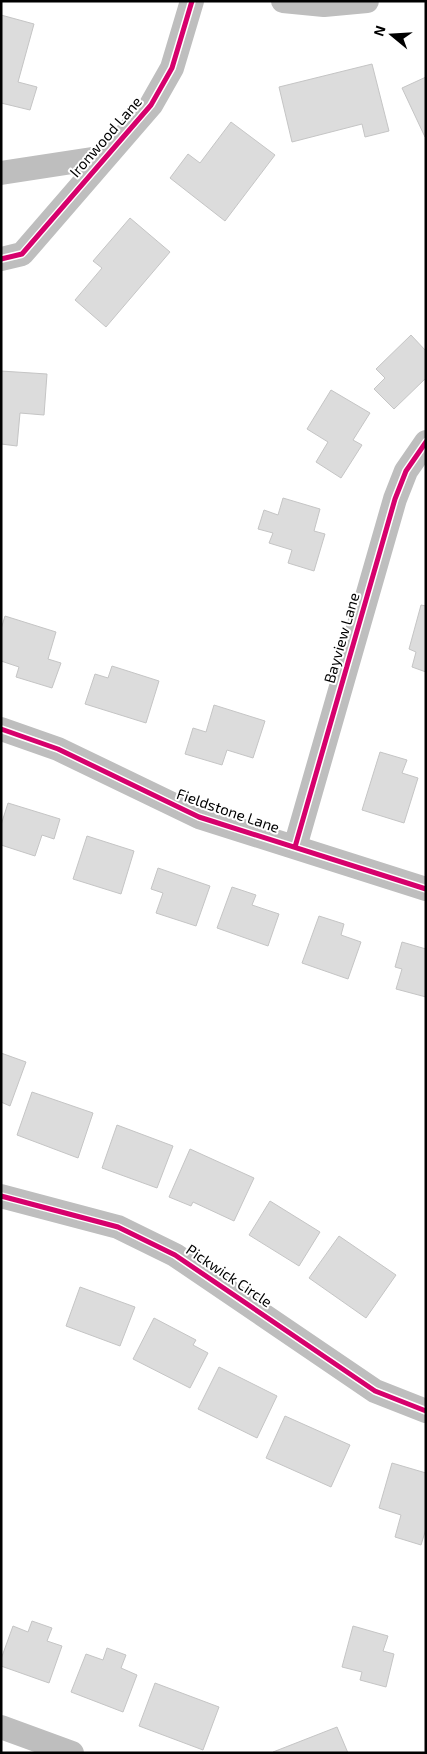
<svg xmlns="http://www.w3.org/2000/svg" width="427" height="1754" font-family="'Exo 2',sans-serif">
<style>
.building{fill:#dcdcdc;stroke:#c5c5c5}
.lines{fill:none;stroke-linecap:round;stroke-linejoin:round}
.street{stroke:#bebebe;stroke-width:24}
.cycleway-casing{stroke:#fff;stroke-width:8}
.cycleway{stroke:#d6006c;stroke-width:5}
.labels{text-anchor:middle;stroke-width:4;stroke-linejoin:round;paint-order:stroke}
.street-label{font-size:15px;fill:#000;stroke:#fff}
</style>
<rect width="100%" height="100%" fill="#fff"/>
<path class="building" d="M 1,15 L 34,24 L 18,82 L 37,87 L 30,110 L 1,103 Z
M 372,64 L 389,131 L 365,137 L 362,124 L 292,142 L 279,87 Z
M 426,77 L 426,136 L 425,137 L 402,88 Z
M 231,122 L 275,155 L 225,221 L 170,178 L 188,154 L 200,163 Z
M 130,218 L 170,252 L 106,327 L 75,300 L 102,268 L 93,261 Z
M 411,335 L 426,351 L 426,378 L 394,409 L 374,389 L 385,378 L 376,369 Z
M 1,371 L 47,374 L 44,415 L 20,413 L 17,446 L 1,444 Z
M 331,390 L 370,413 L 353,440 L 362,445 L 341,478 L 316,462 L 328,442 L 307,429 Z
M 283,498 L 320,509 L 314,531 L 325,534 L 314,571 L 288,563 L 292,550 L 269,543 L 273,533 L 258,529 L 264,510 L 278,515 Z
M 421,605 L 426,606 L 426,672 L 412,667 L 416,652 L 409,649 Z
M 5,616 L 56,632 L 48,659 L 61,663 L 52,688 L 16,677 L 19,667 L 1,661 L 1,629 Z
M 112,666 L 159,681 L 146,723 L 85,704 L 95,674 L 108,678 Z
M 214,705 L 265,721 L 253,758 L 227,750 L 222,765 L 185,754 L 193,728 L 206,732 Z
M 380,752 L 407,760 L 402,773 L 418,778 L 404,823 L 362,810 Z
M 8,803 L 60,819 L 54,839 L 42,835 L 35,856 L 1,845 L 1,825 Z
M 87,836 L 134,851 L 121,894 L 73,879 Z
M 158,868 L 210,886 L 196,926 L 156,913 L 163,893 L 151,889 Z
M 232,887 L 256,895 L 252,905 L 279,914 L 268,946 L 217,928 Z
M 319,916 L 344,924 L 341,935 L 361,942 L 348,979 L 302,963 Z
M 402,942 L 426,949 L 426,997 L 396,989 L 402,969 L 395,967 Z
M 1,1053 L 26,1062 L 10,1106 L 1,1102 Z
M 32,1092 L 93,1113 L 78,1158 L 17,1135 Z
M 117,1125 L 173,1146 L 157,1188 L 102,1168 Z
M 190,1149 L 254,1178 L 234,1221 L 193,1202 L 191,1206 L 169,1197 Z
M 270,1201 L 320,1232 L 299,1266 L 249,1235 Z
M 339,1236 L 396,1275 L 366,1318 L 309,1278 Z
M 80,1287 L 135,1307 L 120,1346 L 66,1326 Z
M 154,1318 L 196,1340 L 193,1345 L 208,1353 L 190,1388 L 133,1359 Z
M 219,1367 L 277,1396 L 257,1438 L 198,1409 Z
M 285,1416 L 350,1445 L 331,1487 L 266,1458 Z
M 392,1463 L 426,1473 L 426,1529 L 421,1545 L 395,1537 L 401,1515 L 379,1508 Z
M 32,1621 L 52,1628 L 47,1641 L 62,1646 L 49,1683 L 1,1666 L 1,1659 L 13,1626 L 28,1632 Z
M 353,1626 L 388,1636 L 383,1651 L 394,1654 L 386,1687 L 360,1680 L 362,1672 L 342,1667 Z
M 107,1648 L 126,1655 L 121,1668 L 137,1675 L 123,1712 L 71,1692 L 86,1654 L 103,1660 Z
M 155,1683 L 219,1707 L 203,1750 L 139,1726 Z
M 337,1727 L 348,1753 L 273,1753 L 273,1752 Z"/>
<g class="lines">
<path class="street" d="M 283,1 L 324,5 L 367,1
M 1,173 L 105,157
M 1,259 L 22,254 L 151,105 L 172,68 L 192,1
M 1,729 L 58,749 L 199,817 L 426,889
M 295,847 L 395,499 L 406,471 L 426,442
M 1,1196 L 118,1227 L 175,1255 L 375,1391 L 426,1411
M 1,1727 L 72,1753"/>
<g class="cycleway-casing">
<path id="cycleway" d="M 1,259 L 22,254 L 151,105 L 172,68 L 192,1
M 1,729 L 58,749 L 199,817 L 426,889
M 295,847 L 395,499 L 406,471 L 426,442
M 1,1196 L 118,1227 L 175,1255 L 375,1391 L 426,1411"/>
</g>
<use href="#cycleway" class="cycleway"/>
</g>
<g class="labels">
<g class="street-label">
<text transform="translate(106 137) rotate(-49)" y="5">Ironwood Lane</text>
<text transform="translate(342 638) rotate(-74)" y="5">Bayview Lane</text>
<text transform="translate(228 811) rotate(19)" y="5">Fieldstone Lane</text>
<text transform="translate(229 1276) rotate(34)" y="5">Pickwick Circle</text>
</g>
</g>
<rect width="427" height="1754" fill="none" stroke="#000000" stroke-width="5"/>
<g transform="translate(392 35) rotate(288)" stroke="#ffffff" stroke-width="4" paint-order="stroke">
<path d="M0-4L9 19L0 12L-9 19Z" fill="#000000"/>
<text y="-8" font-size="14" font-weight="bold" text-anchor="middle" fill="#000000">N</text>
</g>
</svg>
